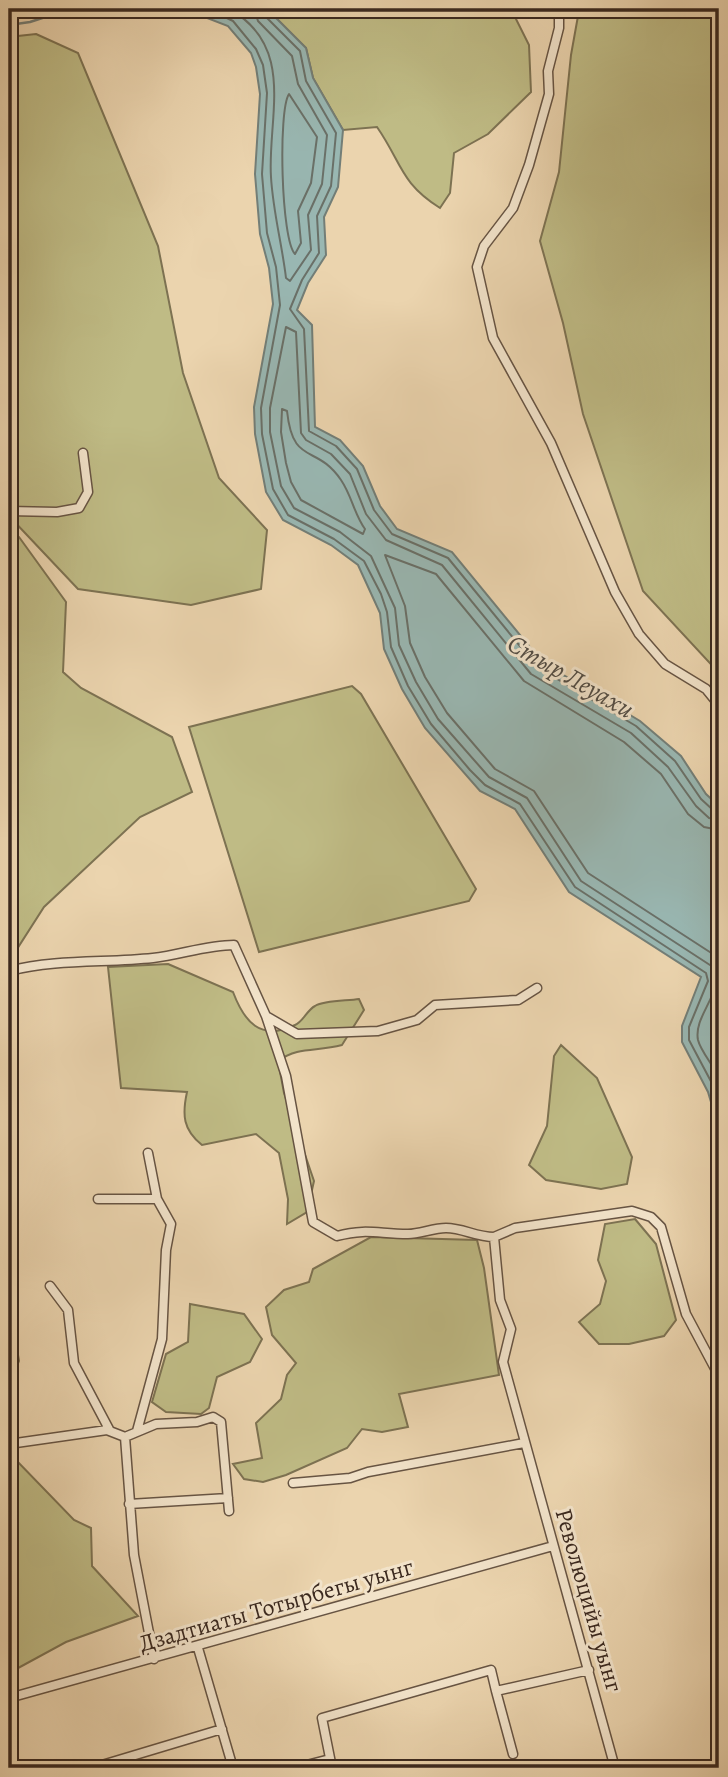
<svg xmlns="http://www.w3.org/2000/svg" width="728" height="1777" font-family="Alegreya,serif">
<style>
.green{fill:#bfbb85;stroke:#7d7252;stroke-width:2}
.water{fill:#99b7b2;stroke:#737e77;stroke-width:2}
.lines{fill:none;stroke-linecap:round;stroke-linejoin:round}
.shore{stroke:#6a7068;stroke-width:2}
.stream{stroke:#737e77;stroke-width:2.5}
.minor-casing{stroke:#675443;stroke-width:11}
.minor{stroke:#f2e3ca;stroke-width:8}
.labels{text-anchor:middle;stroke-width:6;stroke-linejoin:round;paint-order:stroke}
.street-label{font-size:24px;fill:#3b291f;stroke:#f2e3ca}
.water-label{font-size:26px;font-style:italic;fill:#524c44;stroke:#f2e3ca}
</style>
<rect width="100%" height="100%" fill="#ebd4ae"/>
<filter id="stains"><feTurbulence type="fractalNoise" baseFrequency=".00286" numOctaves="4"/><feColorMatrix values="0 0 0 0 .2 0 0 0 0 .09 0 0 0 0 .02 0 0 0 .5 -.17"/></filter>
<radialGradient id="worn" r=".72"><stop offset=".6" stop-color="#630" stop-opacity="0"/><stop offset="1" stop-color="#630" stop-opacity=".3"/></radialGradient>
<path class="green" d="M 267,9 L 511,9 L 529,45 L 531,92 L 488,134 L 454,153 L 450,193 L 440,208 C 400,183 402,163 377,127 L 343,130 L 313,78 L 306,48 Z
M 575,9 L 719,9 L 719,673 L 643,591 L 583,414 L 563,323 L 540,241 L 559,172 L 571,55 L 578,16 Z
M 36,34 L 78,53 L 158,246 L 183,373 L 219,478 L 267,530 L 261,589 L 191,605 L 78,589 L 9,516 L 9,37 Z
M 9,533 L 19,537 L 66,602 L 63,672 L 81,688 L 172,737 L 192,792 L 140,817 L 44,907 L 17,949 L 9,947 Z
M 352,686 L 361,694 L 476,889 L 469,901 L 259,952 L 189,727 Z
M 168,964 L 233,992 C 244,1021 260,1042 295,1025 C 303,1022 307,1010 315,1006 C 325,1000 347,1001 359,999 L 364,1010 L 342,1045 C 316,1052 299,1046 278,1061 L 284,1093 L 314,1181 L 307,1212 L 287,1224 L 288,1199 L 279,1153 L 256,1134 L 202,1145 C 183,1130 182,1115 187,1092 L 121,1088 L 108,967 Z
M 561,1045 L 597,1078 L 632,1157 L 627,1184 L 601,1189 L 546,1180 L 529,1165 L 547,1126 L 554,1056 Z
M 635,1219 L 656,1244 L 676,1320 L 664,1336 L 629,1344 L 599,1344 L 579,1322 L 600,1304 L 606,1281 L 598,1260 L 605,1224 Z
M 371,1237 L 477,1240 L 484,1268 L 499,1375 L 399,1394 L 408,1427 L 382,1432 L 362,1429 L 347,1448 L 286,1475 L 263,1482 L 244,1479 L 233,1464 L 262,1458 L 256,1423 L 281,1399 L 287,1375 L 296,1363 L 272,1335 L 266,1307 L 284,1290 L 309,1282 L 313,1269 Z
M 9,1301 L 19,1361 L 9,1386 Z
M 190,1304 L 244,1314 L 262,1339 L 250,1362 L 217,1377 L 209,1408 L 201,1414 L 166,1412 L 152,1402 L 166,1354 L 188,1342 Z
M 9,1460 L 16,1460 L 74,1520 L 91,1528 L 92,1566 L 138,1616 L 66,1642 L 9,1673 Z"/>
<path class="water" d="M 184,9 L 267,9 L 306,48 L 313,78 L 343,130 L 338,187 L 324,217 L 326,255 L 308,283 L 297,310 L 312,325 L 315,427 L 340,440 L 363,466 L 380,506 L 397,529 L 452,552 L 542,662 L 640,721 L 681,756 L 706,794 L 719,806 L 719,1129 L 708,1092 L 682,1042 L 682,1026 L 701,977 L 569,892 L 515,809 L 480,791 L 425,728 L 402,689 L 384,649 L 380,613 L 358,565 L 331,545 L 283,520 L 266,492 L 255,434 L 254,407 L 273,304 L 269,268 L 260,234 L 255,174 L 260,94 L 256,67 L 251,53 L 228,26 Z"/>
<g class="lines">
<path class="shore" d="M 208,9 L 233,21 L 256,49 L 263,65 L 267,93 L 262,174 L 267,233 L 276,267 L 280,305 L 261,408 L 262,434 L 273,489 L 288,515 L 334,539 L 364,561 L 381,594 L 387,612 L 391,647 L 408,686 L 431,724 L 470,770 L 485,785 L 520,804 L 575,887 L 706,973 L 708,981 L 689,1027 L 689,1040 L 715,1089 L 719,1109
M 229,9 C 297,46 267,119 271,177 C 273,212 282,244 286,278 L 290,281 L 311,250 L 308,215 L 322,184 L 327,135 L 298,84 L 292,56 L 258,21 L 254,9
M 263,9 L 265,16 L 300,51 L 306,81 L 336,133 L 331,186 L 317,216 L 319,253 L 302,280 L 290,309 L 304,329 L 309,431 L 336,446 L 357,469 L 374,510 L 392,534 L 448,558 L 537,667 L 636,726 L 675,761 L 701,799 L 713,810 L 719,811
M 289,94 L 317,137 L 311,183 L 298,211 L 301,243 L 295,254 C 281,240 278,110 289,94 Z
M 282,409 L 287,411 C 293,467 316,443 341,480 C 352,496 354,514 365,529 L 363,534 L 301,500 L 291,482 L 286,463 L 281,432 Z
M 719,820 L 709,818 L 696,806 L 668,767 L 631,733 L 531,674 L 442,565 L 386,540 L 366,514 L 350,474 L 331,454 L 306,440 L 301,433 L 296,332 L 286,327 L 270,408 L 270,432 L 281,486 L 294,508 L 340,532 L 371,556 L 395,608 L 399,645 L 416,682 L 438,719 L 489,777 L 527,798 L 581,881 L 713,967 C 726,991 693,1015 698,1040 C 701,1052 714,1066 719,1078
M 719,830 L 704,827 L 688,814 L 661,774 L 624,742 L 524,681 L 436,574 L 385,555 L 405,606 L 410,643 L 425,677 L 447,713 L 495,769 L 534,791 L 588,873 L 719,958"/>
<path class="stream" d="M 9,25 L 30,22 L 70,9"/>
<g class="minor-casing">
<path id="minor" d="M 559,9 L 559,28 L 548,71 L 549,94 L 529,165 L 513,208 L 484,246 L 477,267 L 493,338 L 551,443 L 615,592 L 639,634 L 665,664 L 706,689 L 719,705
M 9,511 L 57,512 L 79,508 L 88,492 L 83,453
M 9,971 C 56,959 105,963 153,958 C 180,955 207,945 234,945 L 266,1016 L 297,1034 L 378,1031 L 417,1020 L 435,1005 L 518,1000 L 537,988
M 266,1016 L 286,1076 L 313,1222 L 337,1236 C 367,1228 378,1234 408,1234 C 420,1234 433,1228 446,1228 C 463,1228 476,1237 494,1237
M 98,1199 L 157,1199
M 50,1286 L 68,1310 L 74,1363 L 110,1431
M 137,1431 L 162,1339 L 166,1250 L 171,1224 L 157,1199 L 148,1153
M 9,1444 L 107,1430 L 125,1437
M 293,1483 L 350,1478 L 368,1472 L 524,1443
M 129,1504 L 228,1498
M 198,1648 L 233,1768
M 154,1659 L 134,1555 L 125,1437 L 156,1424 L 197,1422 L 213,1417 L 221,1422 L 229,1511
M 496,1691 L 513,1754
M 9,1698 L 553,1546
M 92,1768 L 222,1729
M 295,1768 L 330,1759
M 332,1768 L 322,1718 L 491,1670 L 496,1691 L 589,1670
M 615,1768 L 503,1362 L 511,1329 L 500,1300 L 494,1237 L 515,1228 L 632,1211 L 651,1217 L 661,1227 L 686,1314 L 719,1376"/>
</g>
<use href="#minor" class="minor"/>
</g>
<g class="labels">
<g class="street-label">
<text transform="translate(589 1600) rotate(74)" y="8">Революцийы уынг</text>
<text transform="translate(276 1605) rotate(-16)" y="8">Дзадтиаты Тотырбегы уынг</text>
</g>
<g class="water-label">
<text transform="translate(571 676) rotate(30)" y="9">Стыр Леуахи</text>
</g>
</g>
<rect width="728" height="1777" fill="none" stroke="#ebd4ae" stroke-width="35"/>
<rect x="10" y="10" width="707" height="1756" fill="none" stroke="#3b291f" stroke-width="3.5"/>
<rect x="18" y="18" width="693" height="1742" fill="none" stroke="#3b291f" stroke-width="2"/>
<rect width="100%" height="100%" filter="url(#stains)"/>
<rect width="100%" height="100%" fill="url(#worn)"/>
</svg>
